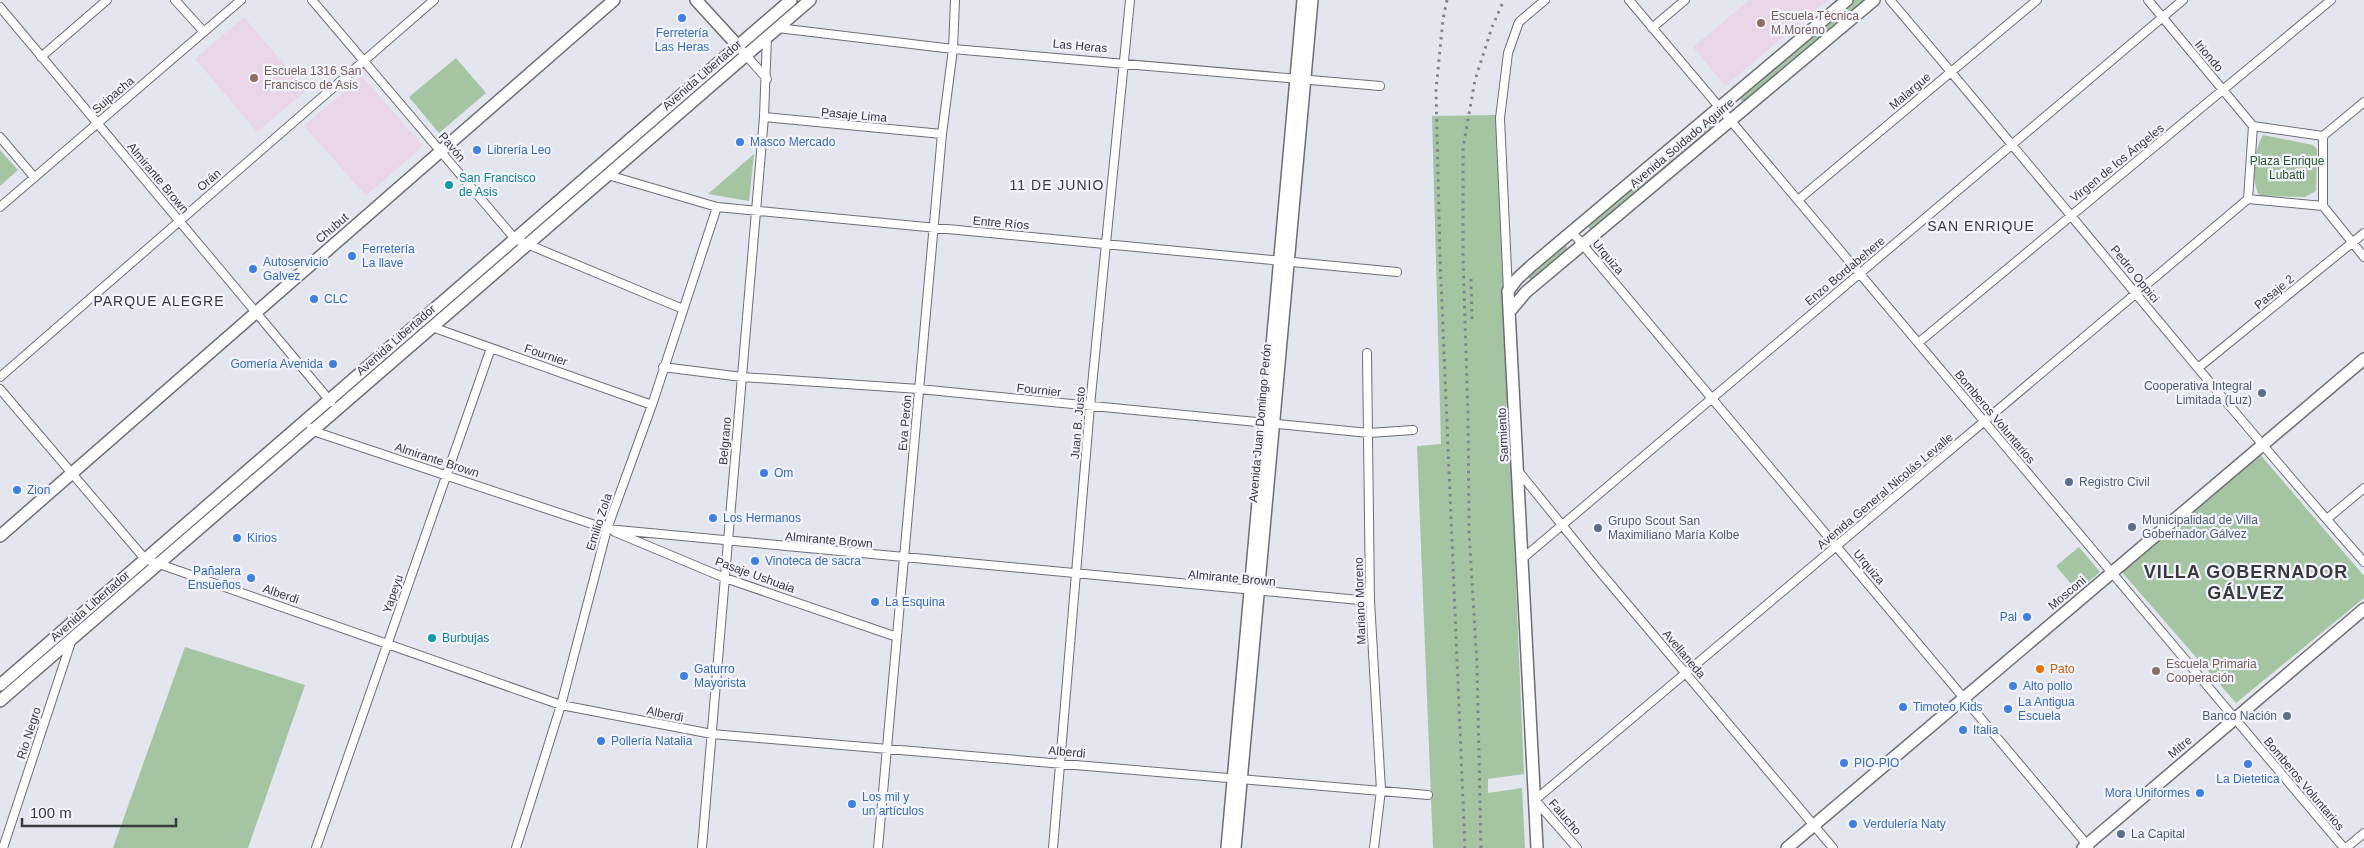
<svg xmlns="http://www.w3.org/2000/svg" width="2364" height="848" font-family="Helvetica,sans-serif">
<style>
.education{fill:#e8d6e8}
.green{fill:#a4c4a2}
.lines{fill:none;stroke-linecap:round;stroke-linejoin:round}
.street-casing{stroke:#6d6e76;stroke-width:10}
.secondary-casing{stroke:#6d6e76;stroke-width:14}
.street{stroke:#fff;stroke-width:8}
.secondary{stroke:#fff;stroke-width:11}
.rail{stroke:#828389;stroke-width:3;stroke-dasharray:2.5 5;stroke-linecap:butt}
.shop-dot{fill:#3f7fe0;stroke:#f2f3fd;stroke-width:2}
.education-dot{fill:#8d6e63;stroke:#f2f3fd;stroke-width:2}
.culture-dot{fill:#0f9aa8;stroke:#f2f3fd;stroke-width:2}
.service-dot{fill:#5c6f8a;stroke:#f2f3fd;stroke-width:2}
.food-dot{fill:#e8710a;stroke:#f2f3fd;stroke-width:2}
.labels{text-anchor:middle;stroke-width:4.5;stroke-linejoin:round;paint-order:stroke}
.education-label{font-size:12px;fill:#785e54;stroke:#f2f3fd;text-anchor:start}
.shop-label{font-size:12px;fill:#366cbe;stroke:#f2f3fd;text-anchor:start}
.street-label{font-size:12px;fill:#393a3e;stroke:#f2f3fd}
.park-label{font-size:12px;fill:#2a592a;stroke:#f2f3fd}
.culture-label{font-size:12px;fill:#0d838f;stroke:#f2f3fd;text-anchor:start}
.service-label{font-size:12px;fill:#4e5e75;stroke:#f2f3fd;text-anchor:start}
.food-label{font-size:12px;fill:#c56008;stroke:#f2f3fd;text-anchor:start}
.neighbourhood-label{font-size:14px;letter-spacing:1px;fill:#393a3e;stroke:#f2f3fd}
.district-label{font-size:18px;font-weight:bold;letter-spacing:1px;fill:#393a3e;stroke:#f2f3fd}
</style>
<rect width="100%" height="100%" fill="#e4e6ef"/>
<path class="education" d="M 1749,0 L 1828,0 L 1725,86 L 1693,47 Z
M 244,17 L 307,90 L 257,132 L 195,59 Z
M 362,76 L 423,146 L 366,196 L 304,126 Z"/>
<path class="green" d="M 1853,0 L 1865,0 L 1745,101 L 1742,101 L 1739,98 L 1741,95 Z
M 456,58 L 486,93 L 439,133 L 409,97 Z
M 1496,115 L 1524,774 L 1488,779 L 1488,793 L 1522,788 L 1525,848 L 1433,848 L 1417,446 L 1441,444 L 1432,116 Z
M 1716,119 L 1718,125 L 1594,230 L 1590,230 L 1588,227 L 1589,224 L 1713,120 Z
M 2263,135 L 2313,145 L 2317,149 L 2316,191 L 2305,197 L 2260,196 C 2250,182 2254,150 2263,135 Z
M 0,150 L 18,170 L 0,186 Z
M 754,154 L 749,201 L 708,194 Z
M 1566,245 L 1568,251 L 1534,280 L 1531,280 L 1528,277 L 1529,274 L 1563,246 Z
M 2258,452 L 2364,576 L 2364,598 L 2236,703 L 2120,570 Z
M 2079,547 L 2100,572 L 2077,591 L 2056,566 Z
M 185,647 L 305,685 L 248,848 L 113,848 Z"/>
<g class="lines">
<g class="street-casing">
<path id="street" d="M 175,0 L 204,32
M 312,0 L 515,239 L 683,309
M 1629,0 L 2344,848
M 1890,0 C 2049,186 2202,378 2364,562
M 2148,0 L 2253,126
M 0,7 L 331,402
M 778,28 L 953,49 L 1380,86
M 1652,28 L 1685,0
M 738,46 L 767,79
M 41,57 L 107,0
M 764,117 L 942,134
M 2253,126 L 2323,136 L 2323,206 L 2248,199 Z
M 2323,136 L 2364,102
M 0,137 L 34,177
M 608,175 L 717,207 L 1397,272
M 1798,200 L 2037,0
M 2323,206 L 2364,257
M 0,207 L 241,0
M 1572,232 L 2089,847
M 1508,291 L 1500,118 L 1508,53 L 1519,22 L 1545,0
M 432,327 L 652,405
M 1918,343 L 2331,0
M 1367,353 L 1370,601 L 1381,790 L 1374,848
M 663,367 L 742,377 L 919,389 L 1369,433 L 1413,430
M 2198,368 L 2364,233
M 0,377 L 434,0
M 0,389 L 145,559 L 561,705 L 712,734 L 1428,795
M 311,428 L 313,431 L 607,529 L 1370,601
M 1519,472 L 1596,567 L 1833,848
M 2327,519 L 2364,488
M 615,532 L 725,578 L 897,637
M 1522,559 L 2183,0
M 3,848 L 72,639
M 316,848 L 491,348
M 516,848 L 561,705 L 607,529 L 652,405 L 717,207
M 702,848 L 764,117 L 767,37
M 878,848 L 942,134 L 953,49 L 955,0
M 1053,848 L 1090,406 L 1130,0
M 1577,848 L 1535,800 L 2248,199
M 2346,848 L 2364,833"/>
</g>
<g class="secondary-casing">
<path id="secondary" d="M 696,0 L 738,46
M 1510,311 L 1526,292 L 1874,0
M 0,536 L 614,0
M 0,685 L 791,0
M 0,701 L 810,0
M 1227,848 L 1303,0
M 1235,848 L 1312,0
M 1537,848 L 1508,291 L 1517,279 L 1531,266 L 1847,0
M 1787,848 L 2364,359
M 2083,848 L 2364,609"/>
</g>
<use href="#street" class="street"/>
<use href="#secondary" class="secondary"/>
<path class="rail" d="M 1447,0 L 1443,19 L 1436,90 L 1440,258 L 1465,848
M 1471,279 L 1472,319
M 1481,848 L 1477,665 L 1469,531 L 1468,414 L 1463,258 L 1463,148 L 1475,80 L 1492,27 L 1504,0"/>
</g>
<g class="shop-dot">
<circle cx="682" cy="18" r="5"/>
<circle cx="740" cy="142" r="5"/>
<circle cx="477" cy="150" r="5"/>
<circle cx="352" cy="256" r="5"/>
<circle cx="253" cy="269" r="5"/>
<circle cx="314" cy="299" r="5"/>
<circle cx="333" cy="364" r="5"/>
<circle cx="764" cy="473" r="5"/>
<circle cx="17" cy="490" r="5"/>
<circle cx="713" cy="518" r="5"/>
<circle cx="237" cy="538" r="5"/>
<circle cx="755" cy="561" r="5"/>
<circle cx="251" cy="578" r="5"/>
<circle cx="875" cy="602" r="5"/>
<circle cx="2027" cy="617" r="5"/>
<circle cx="684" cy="676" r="5"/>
<circle cx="2013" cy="686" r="5"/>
<circle cx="1903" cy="707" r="5"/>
<circle cx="2008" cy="709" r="5"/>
<circle cx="1963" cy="730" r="5"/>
<circle cx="601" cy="741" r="5"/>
<circle cx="1844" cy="763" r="5"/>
<circle cx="2248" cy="764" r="5"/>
<circle cx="2200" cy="793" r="5"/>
<circle cx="852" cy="804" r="5"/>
<circle cx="1853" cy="824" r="5"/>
</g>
<g class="education-dot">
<circle cx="1761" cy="23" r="5"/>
<circle cx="254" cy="78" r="5"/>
<circle cx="2156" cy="671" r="5"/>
</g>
<g class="culture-dot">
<circle cx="449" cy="185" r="5"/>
<circle cx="432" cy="638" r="5"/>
</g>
<g class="service-dot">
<circle cx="2262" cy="393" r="5"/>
<circle cx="2069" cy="482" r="5"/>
<circle cx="2132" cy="527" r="5"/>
<circle cx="1598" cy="528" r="5"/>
<circle cx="2287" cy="716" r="5"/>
<circle cx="2121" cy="834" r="5"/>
</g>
<circle class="food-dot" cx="2040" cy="669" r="5"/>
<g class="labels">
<g class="education-label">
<text x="1771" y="20">Escuela Técnica<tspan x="1771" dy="14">M.Moreno</tspan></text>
<text x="264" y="75">Escuela 1316 San<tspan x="264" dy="14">Francisco de Asis</tspan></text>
<text x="2166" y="668">Escuela Primaria<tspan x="2166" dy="14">Cooperación</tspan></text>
</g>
<g class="shop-label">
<text x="682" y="37" text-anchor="middle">Ferretería<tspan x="682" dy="14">Las Heras</tspan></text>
<text x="750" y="146">Masco Mercado</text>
<text x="487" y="154">Librería Leo</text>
<text x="362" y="253">Ferretería<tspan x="362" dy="14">La llave</tspan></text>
<text x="263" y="266">Autoservicio<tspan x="263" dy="14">Galvez</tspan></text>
<text x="324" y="303">CLC</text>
<text x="323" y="368" text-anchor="end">Gomería Avenida</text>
<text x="774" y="477">Om</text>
<text x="27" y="494">Zion</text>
<text x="723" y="522">Los Hermanos</text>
<text x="247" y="542">Kirios</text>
<text x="765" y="565">Vinoteca de sacra</text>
<text x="241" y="575" text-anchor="end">Pañalera<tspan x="241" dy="14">Ensueños</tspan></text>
<text x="885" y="606">La Esquina</text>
<text x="2017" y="621" text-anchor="end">Pal</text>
<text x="694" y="673">Gaturro<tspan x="694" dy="14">Mayorista</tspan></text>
<text x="2023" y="690">Alto pollo</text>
<text x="2018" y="706">La Antigua<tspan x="2018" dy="14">Escuela</tspan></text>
<text x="1913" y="711">Timoteo Kids</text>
<text x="1973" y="734">Italia</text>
<text x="611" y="745">Pollería Natalia</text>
<text x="1854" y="767">PIO-PIO</text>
<text x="2248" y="783" text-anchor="middle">La Dietetica</text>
<text x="2190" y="797" text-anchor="end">Mora Uniformes</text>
<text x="862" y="801">Los mil y<tspan x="862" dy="14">un artículos</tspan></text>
<text x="1863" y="828">Verdulería Naty</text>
</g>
<g class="street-label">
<text transform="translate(1080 46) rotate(5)" y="4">Las Heras</text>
<text transform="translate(2209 56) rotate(50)" y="4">Iriondo</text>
<text transform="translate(702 75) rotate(-41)" y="4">Avenida Libertador</text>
<text transform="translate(1910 91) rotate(-40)" y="4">Malargue</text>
<text transform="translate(113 95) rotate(-40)" y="4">Suipacha</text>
<text transform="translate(854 115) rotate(5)" y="4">Pasaje Lima</text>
<text transform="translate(1682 143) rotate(-40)" y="4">Avenida Soldado Aguirre</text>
<text transform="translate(452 147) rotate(50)" y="4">Pavón</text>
<text transform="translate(2117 163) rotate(-39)" y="4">Virgen de los Ángeles</text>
<text transform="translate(158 178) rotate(50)" y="4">Almirante Brown</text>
<text transform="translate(209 180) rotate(-41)" y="4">Orán</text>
<text transform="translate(1001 223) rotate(5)" y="4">Entre Ríos</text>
<text transform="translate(332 228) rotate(-41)" y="4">Chubut</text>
<text transform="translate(1608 257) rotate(50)" y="4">Urquiza</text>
<text transform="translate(1845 271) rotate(-40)" y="4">Enzo Bordabehere</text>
<text transform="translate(2135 274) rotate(51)" y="4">Pedro Oppici</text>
<text transform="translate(2274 292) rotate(-39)" y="4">Pasaje 2</text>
<text transform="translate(396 340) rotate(-41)" y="4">Avenida Libertador</text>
<text transform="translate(546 355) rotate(19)" y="4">Fournier</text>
<text transform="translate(1039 390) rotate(6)" y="4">Fournier</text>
<text transform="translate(1995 417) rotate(50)" y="4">Bomberos Voluntarios</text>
<text transform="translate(905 423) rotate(-85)" y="4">Eva Perón</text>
<text transform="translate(1078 423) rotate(-85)" y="4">Juan B. Justo</text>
<text transform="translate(1260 423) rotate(-85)" y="4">Avenida Juan Domingo Perón</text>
<text transform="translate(1503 435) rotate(-93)" y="4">Sarmiento</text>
<text transform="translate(725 441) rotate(-85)" y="4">Belgrano</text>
<text transform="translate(437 460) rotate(18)" y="4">Almirante Brown</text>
<text transform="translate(1885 491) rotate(-40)" y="4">Avenida General Nicolás Levalle</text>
<text transform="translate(599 522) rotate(-72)" y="4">Emilio Zola</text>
<text transform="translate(829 540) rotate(5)" y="4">Almirante Brown</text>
<text transform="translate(1869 567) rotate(50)" y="4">Urquiza</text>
<text transform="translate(755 575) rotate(20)" y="4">Pasaje Ushuaia</text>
<text transform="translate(1232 578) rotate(5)" y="4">Almirante Brown</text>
<text transform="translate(2067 593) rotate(-40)" y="4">Mosconi</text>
<text transform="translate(281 594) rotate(19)" y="4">Alberdi</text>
<text transform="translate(393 594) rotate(-71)" y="4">Yapeyu</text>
<text transform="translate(1360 601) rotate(-92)" y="4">Mariano Moreno</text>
<text transform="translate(90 606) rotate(-41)" y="4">Avenida Libertador</text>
<text transform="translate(1684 654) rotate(50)" y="4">Avellaneda</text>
<text transform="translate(665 714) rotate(11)" y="4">Alberdi</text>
<text transform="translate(29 733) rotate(-72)" y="4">Rio Negro</text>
<text transform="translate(2180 747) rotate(-40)" y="4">Mitre</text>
<text transform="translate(1067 752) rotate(5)" y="4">Alberdi</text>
<text transform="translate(2304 784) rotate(50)" y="4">Bomberos Voluntarios</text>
<text transform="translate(1565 817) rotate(49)" y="4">Falucho</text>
</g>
<g class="park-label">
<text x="2287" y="165">Plaza Enrique<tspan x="2287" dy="14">Lubatti</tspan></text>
</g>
<g class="culture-label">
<text x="459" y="182">San Francisco<tspan x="459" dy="14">de Asis</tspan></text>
<text x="442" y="642">Burbujas</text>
</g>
<g class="service-label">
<text x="2252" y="390" text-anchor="end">Cooperativa Integral<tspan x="2252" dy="14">Limitada (Luz)</tspan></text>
<text x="2079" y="486">Registro Civil</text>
<text x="2142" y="524">Municipalidad de Villa<tspan x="2142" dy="14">Gobernador Gálvez</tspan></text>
<text x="1608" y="525">Grupo Scout San<tspan x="1608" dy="14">Maximiliano María Kolbe</tspan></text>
<text x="2277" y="720" text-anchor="end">Banco Nación</text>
<text x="2131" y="838">La Capital</text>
</g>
<g class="food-label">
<text x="2050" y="673">Pato</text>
</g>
<g class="neighbourhood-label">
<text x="1057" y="190">11 DE JUNIO</text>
<text x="1981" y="231">SAN ENRIQUE</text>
<text x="159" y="306">PARQUE ALEGRE</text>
</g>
<g class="district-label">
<text x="2246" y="578">VILLA GOBERNADOR<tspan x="2246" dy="21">GÁLVEZ</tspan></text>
</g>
</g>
<path d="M22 818v8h154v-8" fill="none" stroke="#393a3e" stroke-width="2.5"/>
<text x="30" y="818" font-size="15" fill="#393a3e" stroke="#f2f3fd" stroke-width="4" paint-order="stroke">100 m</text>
</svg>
